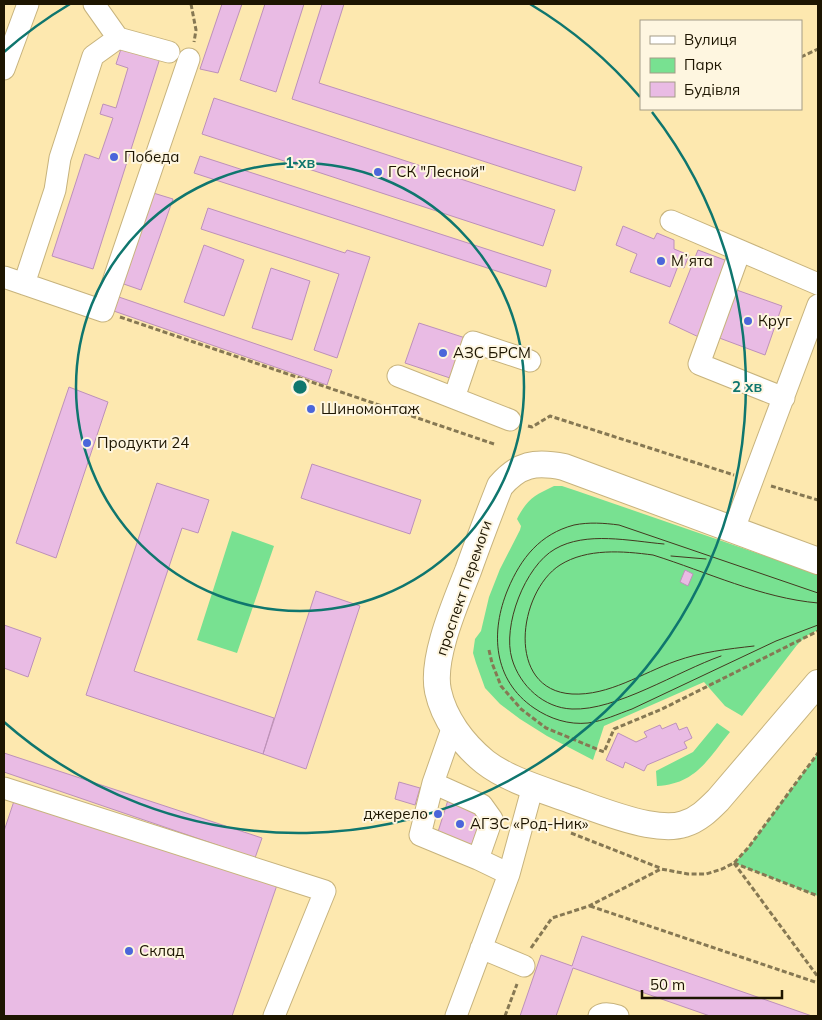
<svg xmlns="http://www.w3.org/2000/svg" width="822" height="1020" font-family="Mulish,sans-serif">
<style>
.green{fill:#78e191}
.building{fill:#e9bbe4;stroke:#bd91b9}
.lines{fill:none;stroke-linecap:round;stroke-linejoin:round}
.minor-casing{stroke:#c7b37d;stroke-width:23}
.major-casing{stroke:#c7b37d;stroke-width:28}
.path{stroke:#867853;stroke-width:3;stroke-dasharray:5 2.5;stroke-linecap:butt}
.minor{stroke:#fff;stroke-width:21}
.major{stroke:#fff;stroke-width:26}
.tram{stroke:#43391f;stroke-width:1}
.ring{fill:none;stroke:#0f766e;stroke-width:2.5}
.poi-dot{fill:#4b66da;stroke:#fef6e0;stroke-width:2}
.labels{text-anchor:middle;stroke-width:4;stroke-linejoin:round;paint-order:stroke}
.poi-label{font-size:15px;fill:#1d1501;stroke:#fef6e0;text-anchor:start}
.street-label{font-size:15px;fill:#1d1501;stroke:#fef6e0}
.centre{fill:#0f766e;stroke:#fef6e0;stroke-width:2.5}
.ring-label{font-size:15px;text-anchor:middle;font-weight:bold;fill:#0f766e;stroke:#fef6e0;stroke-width:4;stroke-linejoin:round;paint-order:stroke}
</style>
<rect width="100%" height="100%" fill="#fde8af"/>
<path class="green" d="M 554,486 L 562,486 L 577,491 L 818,574 L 818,630 L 806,636 L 797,645 L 742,716 L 725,706 L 704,682 L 604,726 L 593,760 L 547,736 L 520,719 L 500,704 L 485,688 L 476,663 L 473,653 L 475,639 L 481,631 L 489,597 L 500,569 L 520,530 L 521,526 L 517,519 C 527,499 535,495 554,486 Z
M 232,531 L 274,546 L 237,653 L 197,640 Z
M 717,723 L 730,732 C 708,759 696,784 657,786 L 656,771 L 693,752 Z
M 818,753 L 818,896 L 734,863 L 748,848 Z"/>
<path class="building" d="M 222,4 L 242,4 L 218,73 L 200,69 Z
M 265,4 L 304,4 L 276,92 L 240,80 Z
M 322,4 L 344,4 L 319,83 L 582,167 L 575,191 L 292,99 Z
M 122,46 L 160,58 L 93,269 L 52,256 L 85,154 L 99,159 L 113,118 L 100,114 L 103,104 L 116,108 L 128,68 L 116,64 Z
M 214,98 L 555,210 L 543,246 L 202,134 Z
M 200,156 L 551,270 L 546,287 L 194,173 Z
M 150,192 L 173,199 L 141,290 L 118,282 Z
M 208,208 L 345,253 L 347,250 L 370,257 L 337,358 L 314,350 L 339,274 L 201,229 Z
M 623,226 L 654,239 L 657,233 L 674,240 L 674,249 L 689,255 L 684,268 L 678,266 L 670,287 L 630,272 L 637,254 L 616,245 Z
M 204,245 L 244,260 L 224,316 L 184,302 Z
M 698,250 L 730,262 L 703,339 L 669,323 Z
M 271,268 L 310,281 L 292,340 L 252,328 Z
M 731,288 L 782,306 L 765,355 L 714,336 Z
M 113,295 L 332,370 L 327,385 L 108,309 Z
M 419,323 L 481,343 L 468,384 L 405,363 Z
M 69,387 L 108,402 L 56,558 L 16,543 Z
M 312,464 L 421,500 L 410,534 L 301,498 Z
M 157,483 L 209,500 L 198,533 L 182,528 L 134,671 L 274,718 L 263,754 L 86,695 Z
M 685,570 L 693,574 L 688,586 L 680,582 Z
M 316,591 L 360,606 L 306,769 L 263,754 Z
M 4,625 L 41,638 L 28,677 L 4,668 Z
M 676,723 L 679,730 L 687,727 L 692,738 L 684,742 L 687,748 L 647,765 L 644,771 L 625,762 L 623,768 L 606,760 L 618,733 L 636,742 L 647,737 L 644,732 L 660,725 L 662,729 Z
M 4,753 L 262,838 L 255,858 L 4,772 Z
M 399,782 L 420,788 L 415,805 L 395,799 Z
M 16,795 L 277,885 L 232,1016 L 4,1016 L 4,831 Z
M 448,800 L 483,813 L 471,847 L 437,835 Z
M 582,936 L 812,1016 L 710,1016 L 573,968 L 556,1016 L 520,1016 L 541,955 L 572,966 Z"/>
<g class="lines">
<g class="minor-casing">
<path id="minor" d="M 94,4 L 118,38 L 169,52
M 4,69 L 28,4
M 671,221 L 818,284
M 740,251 L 699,364 L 784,398
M 4,277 L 103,311 L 189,59
M 24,284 L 55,190 L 60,158 L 93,56 L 118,38
M 398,376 L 510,420
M 454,398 L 473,342 L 530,361
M 734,529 L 818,305
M 453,726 L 433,783 L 420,835 L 478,859 L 509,874
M 433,783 L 482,805 L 492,819 L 478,859
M 4,788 L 325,891 L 274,1016
M 481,948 L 524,966
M 456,1016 L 509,874 L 533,786
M 599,1016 C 604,1012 612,1014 618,1016"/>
</g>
<g class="major-casing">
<path id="major" d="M 818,561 L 564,467 C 535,461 519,464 500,486 C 489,514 478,543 468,571 C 456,602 431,658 438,691 C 444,719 463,744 485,762 C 508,780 544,790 571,800 C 596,809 621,819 647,824 C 658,826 672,828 684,824 C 698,820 708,810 718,800 L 818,683"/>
</g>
<path class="path" d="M 191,4 L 196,30 L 194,42
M 801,57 L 818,49
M 120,317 L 494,444
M 528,426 L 532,427 L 550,416 L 734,475
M 771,486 L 818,500
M 489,650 L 492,663 L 501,686 L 521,709 L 546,728 L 604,752 L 614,729 L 662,709 L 818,631
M 571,833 L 660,868
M 734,863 L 818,977
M 734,863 L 818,896
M 590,906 L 818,983
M 531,948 L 552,918 L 589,906 L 661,869 L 688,874 L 706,874 L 722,869 L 734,863 L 748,848 L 818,753
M 505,1016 L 517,984"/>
<use href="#minor" class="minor"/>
<use href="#major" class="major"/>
<path class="tram" d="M 664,544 C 630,541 586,531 555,549 C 525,566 502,626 512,659 C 520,686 544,708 572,709 C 616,711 678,671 721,656
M 671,556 L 706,559
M 818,593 L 619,525 C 604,523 589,522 574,525 C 540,534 521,558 508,589 C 490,632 493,680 534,708 C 550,719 569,725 588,723 C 603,721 618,714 632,709 L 776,641 L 818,625
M 754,646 C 728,649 701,652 676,661 C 642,673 609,696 572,694 C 505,690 518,592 560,565 C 587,548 623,551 653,555 C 707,572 761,598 818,603"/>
</g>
<g class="ring">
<circle cx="300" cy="387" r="224"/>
<path d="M4 52A447 447 0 0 1 70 4M530 4A447 447 0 0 1 640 97M652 112A447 447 0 0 1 4 722"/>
</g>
<g class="poi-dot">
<circle cx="114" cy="157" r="5"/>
<circle cx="378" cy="172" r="5"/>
<circle cx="661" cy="261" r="5"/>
<circle cx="748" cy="321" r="5"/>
<circle cx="443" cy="353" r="5"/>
<circle cx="311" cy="409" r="5"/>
<circle cx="87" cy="443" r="5"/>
<circle cx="438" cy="814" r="5"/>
<circle cx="460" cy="824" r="5"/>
<circle cx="129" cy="951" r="5"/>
</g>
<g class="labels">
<g class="poi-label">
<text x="124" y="162">Победа</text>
<text x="388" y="177">ГСК "Лесной"</text>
<text x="671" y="266">Мʼята</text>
<text x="758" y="326">Круг</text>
<text x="453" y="358">АЗС БРСМ</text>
<text x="321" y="414">Шиномонтаж</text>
<text x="97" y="448">Продукти 24</text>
<text x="428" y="819" text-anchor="end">джерело</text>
<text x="470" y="829">АГЗС «Род-Ник»</text>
<text x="139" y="956">Склад</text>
</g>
<g class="street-label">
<text transform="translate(464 588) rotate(-71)" y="5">проспект Перемоги</text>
</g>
</g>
<circle cx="300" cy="387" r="8" class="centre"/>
<g class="ring-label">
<text x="300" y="168">1 хв</text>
<text x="747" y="392">2 хв</text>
</g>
<rect width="822" height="1020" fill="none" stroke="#1d1501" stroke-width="10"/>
<rect x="640" y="20" width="162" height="90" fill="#fef6e0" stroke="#a49c87"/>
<rect x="650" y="36" width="25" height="8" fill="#ffffff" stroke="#a49c87"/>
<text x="684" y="45" font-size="15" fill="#1d1501">Вулиця</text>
<rect x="650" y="58" width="25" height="15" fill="#78e191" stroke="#a49c87"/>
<text x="684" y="70" font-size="15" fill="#1d1501">Парк</text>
<rect x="650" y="82" width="25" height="15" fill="#e9bbe4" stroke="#a49c87"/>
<text x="684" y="95" font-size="15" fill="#1d1501">Будівля</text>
<path d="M642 990v8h140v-8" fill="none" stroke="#1d1501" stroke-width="2.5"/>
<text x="650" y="990" font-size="15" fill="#1d1501" stroke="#fef6e0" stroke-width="4" paint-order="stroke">50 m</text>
</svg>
